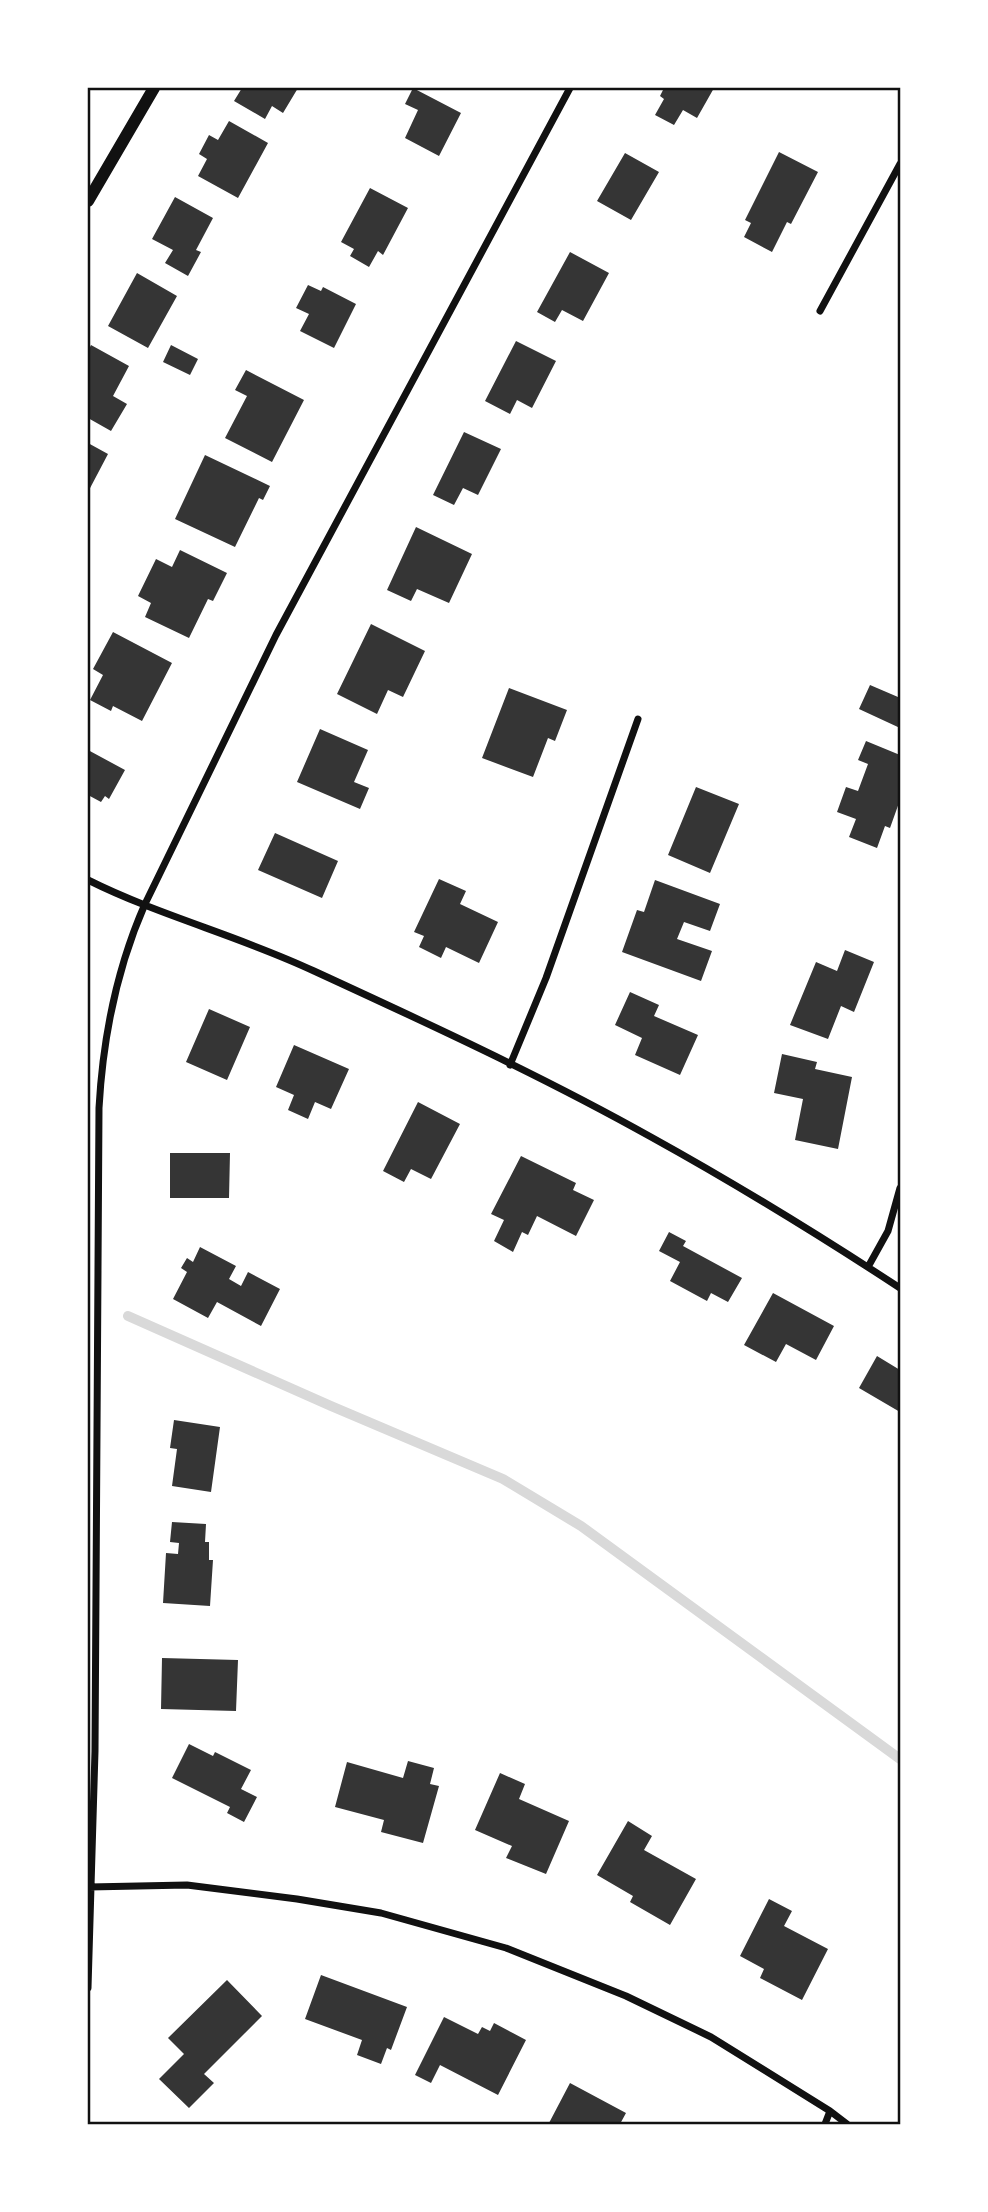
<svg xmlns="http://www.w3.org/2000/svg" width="988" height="2212" font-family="'Open Sans',sans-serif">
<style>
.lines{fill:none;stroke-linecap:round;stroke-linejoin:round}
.stream{stroke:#d9d9d9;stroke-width:10}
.building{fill:#353535}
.minor{stroke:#111;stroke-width:7}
.tertiary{stroke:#111;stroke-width:12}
.neatline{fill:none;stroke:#111;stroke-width:2.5}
</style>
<rect width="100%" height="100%" fill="#fff"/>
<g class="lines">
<path class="stream" d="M 128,1316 L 331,1406 L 503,1479 L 581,1526 L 900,1759"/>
</g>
<path class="building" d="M 242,88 L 298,88 L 283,113 L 272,106 L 265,119 L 234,101 Z
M 413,88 L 461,113 L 439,156 L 405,138 L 418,110 L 405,104 Z
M 664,88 L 714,88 L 697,118 L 683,110 L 674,125 L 655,115 L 664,99 L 660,96 Z
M 229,121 L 268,143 L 238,198 L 198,176 L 207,159 L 199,154 L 209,135 L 218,140 Z
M 779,152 L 818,172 L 791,224 L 787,222 L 772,252 L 744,237 L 751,223 L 745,220 Z
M 625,153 L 659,172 L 631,220 L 597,201 Z
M 370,188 L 408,208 L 383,255 L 378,251 L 369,267 L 350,256 L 354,249 L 341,242 Z
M 175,197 L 213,218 L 196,250 L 201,252 L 188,276 L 165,263 L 173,250 L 152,239 Z
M 570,252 L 609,273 L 583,321 L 562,310 L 555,322 L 537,312 Z
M 137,273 L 177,296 L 148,348 L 108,326 Z
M 308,285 L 321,291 L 323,287 L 356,304 L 334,348 L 300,331 L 309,314 L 296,308 Z
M 516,341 L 556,361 L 532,408 L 517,400 L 510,414 L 485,401 Z
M 91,345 L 129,366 L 113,396 L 127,404 L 111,431 L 88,418 L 88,351 Z
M 171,345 L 198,359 L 190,375 L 163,362 Z
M 246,370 L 304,400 L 272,462 L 225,438 L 247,396 L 235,390 Z
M 464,432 L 501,449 L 478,495 L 463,488 L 454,505 L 433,495 Z
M 88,443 L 108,454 L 88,492 Z
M 205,455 L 270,486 L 263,500 L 259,498 L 235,547 L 175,519 Z
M 416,527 L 472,554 L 449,603 L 417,589 L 411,601 L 387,590 Z
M 180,550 L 227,573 L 213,601 L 208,599 L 189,638 L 145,617 L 151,603 L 138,596 L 156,559 L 172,567 Z
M 371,624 L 425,651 L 403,697 L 388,690 L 377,714 L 337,694 Z
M 113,632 L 172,663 L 142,721 L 113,706 L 111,711 L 90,700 L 103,675 L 93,669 Z
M 870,685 L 898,697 L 900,692 L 900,728 L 859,709 Z
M 509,688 L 567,710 L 555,741 L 548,738 L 533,777 L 482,758 Z
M 320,729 L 368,750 L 354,782 L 369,788 L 360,809 L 297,782 Z
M 866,741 L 900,755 L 900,800 L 890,828 L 885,826 L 877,848 L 849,837 L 856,819 L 837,812 L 846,787 L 858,791 L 868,764 L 858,760 Z
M 88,750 L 125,770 L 109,799 L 105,796 L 101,802 L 88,795 Z
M 696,787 L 739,804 L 710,873 L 668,855 Z
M 275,833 L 338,861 L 322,898 L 258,870 Z
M 439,879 L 466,891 L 460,904 L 498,922 L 479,963 L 446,947 L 441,958 L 419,947 L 424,936 L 414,932 Z
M 655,880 L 720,904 L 710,931 L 684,922 L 677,939 L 712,951 L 701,981 L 622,952 L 637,910 L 644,912 Z
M 845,950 L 874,962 L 854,1012 L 841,1006 L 828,1039 L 790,1025 L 816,962 L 837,971 Z
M 630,992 L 659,1005 L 654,1016 L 698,1035 L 680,1075 L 635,1055 L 642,1038 L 615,1025 Z
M 209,1009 L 250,1027 L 227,1080 L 186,1062 Z
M 294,1045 L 349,1069 L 331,1109 L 315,1102 L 308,1119 L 288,1110 L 294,1095 L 276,1087 Z
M 782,1054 L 817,1062 L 815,1069 L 852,1077 L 838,1149 L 795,1140 L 803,1099 L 774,1093 Z
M 418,1102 L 460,1124 L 431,1179 L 411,1169 L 404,1182 L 383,1171 Z
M 170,1153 L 230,1153 L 229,1198 L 170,1198 Z
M 521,1156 L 576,1183 L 573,1190 L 594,1200 L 576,1236 L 537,1216 L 528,1235 L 522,1232 L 513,1252 L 494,1241 L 504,1220 L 491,1214 Z
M 669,1232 L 686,1241 L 683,1246 L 742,1278 L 728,1302 L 711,1293 L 707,1301 L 670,1281 L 680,1262 L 659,1251 Z
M 200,1247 L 236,1266 L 229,1279 L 241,1286 L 248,1272 L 280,1289 L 261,1326 L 217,1302 L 208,1318 L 173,1299 L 187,1272 L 181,1268 L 187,1258 L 193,1262 Z
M 773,1293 L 834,1326 L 816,1360 L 786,1344 L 776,1362 L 744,1345 Z
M 877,1356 L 900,1370 L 900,1412 L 859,1388 Z
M 174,1420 L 220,1427 L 211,1492 L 172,1486 L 177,1449 L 170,1448 Z
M 172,1522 L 206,1524 L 205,1542 L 209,1542 L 209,1560 L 213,1560 L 210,1606 L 163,1603 L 166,1553 L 178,1554 L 179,1543 L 170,1542 Z
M 162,1658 L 238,1660 L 236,1711 L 161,1709 Z
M 189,1744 L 213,1756 L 215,1752 L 251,1770 L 241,1789 L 257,1797 L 244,1822 L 227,1813 L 230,1807 L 172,1778 Z
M 408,1761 L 434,1768 L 430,1784 L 439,1786 L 423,1843 L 381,1832 L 384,1820 L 335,1807 L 347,1762 L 403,1778 Z
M 500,1773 L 525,1784 L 519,1799 L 569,1821 L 546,1874 L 506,1858 L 512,1846 L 475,1830 Z
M 628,1821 L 652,1836 L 644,1850 L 696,1879 L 670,1925 L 630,1902 L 633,1896 L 597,1875 Z
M 769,1899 L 792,1911 L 784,1926 L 828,1949 L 802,2000 L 760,1978 L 764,1969 L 740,1956 Z
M 321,1975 L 407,2007 L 391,2050 L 387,2048 L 381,2064 L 357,2055 L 362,2040 L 305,2019 Z
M 227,1980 L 262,2016 L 204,2074 L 214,2083 L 189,2108 L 159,2079 L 184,2054 L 168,2038 Z
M 444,2017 L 478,2034 L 482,2027 L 490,2031 L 494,2023 L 526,2040 L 498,2095 L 440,2065 L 431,2083 L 415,2075 Z
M 570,2083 L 626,2113 L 620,2124 L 549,2123 Z"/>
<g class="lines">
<path class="minor" d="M 820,311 L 900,164
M 88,880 C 160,916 240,936 314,971 C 427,1023 542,1076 651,1137 C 736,1184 819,1235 900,1288
M 510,1065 L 546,978 L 638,719
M 868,1267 L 888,1231 L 900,1188
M 89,1887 L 187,1885 L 297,1899 L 381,1913 L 506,1948 L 626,1996 L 711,2037 L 830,2111 L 847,2124
M 88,1988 L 95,1751 L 99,1108 C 103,1036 116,970 145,904 L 276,635 L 570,88
M 825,2124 L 830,2111"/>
<path class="tertiary" d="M 88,201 L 154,88"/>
</g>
<rect width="988" height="2212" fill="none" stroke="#ffffff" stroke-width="178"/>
<rect x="89" y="89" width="810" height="2034" class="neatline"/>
</svg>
